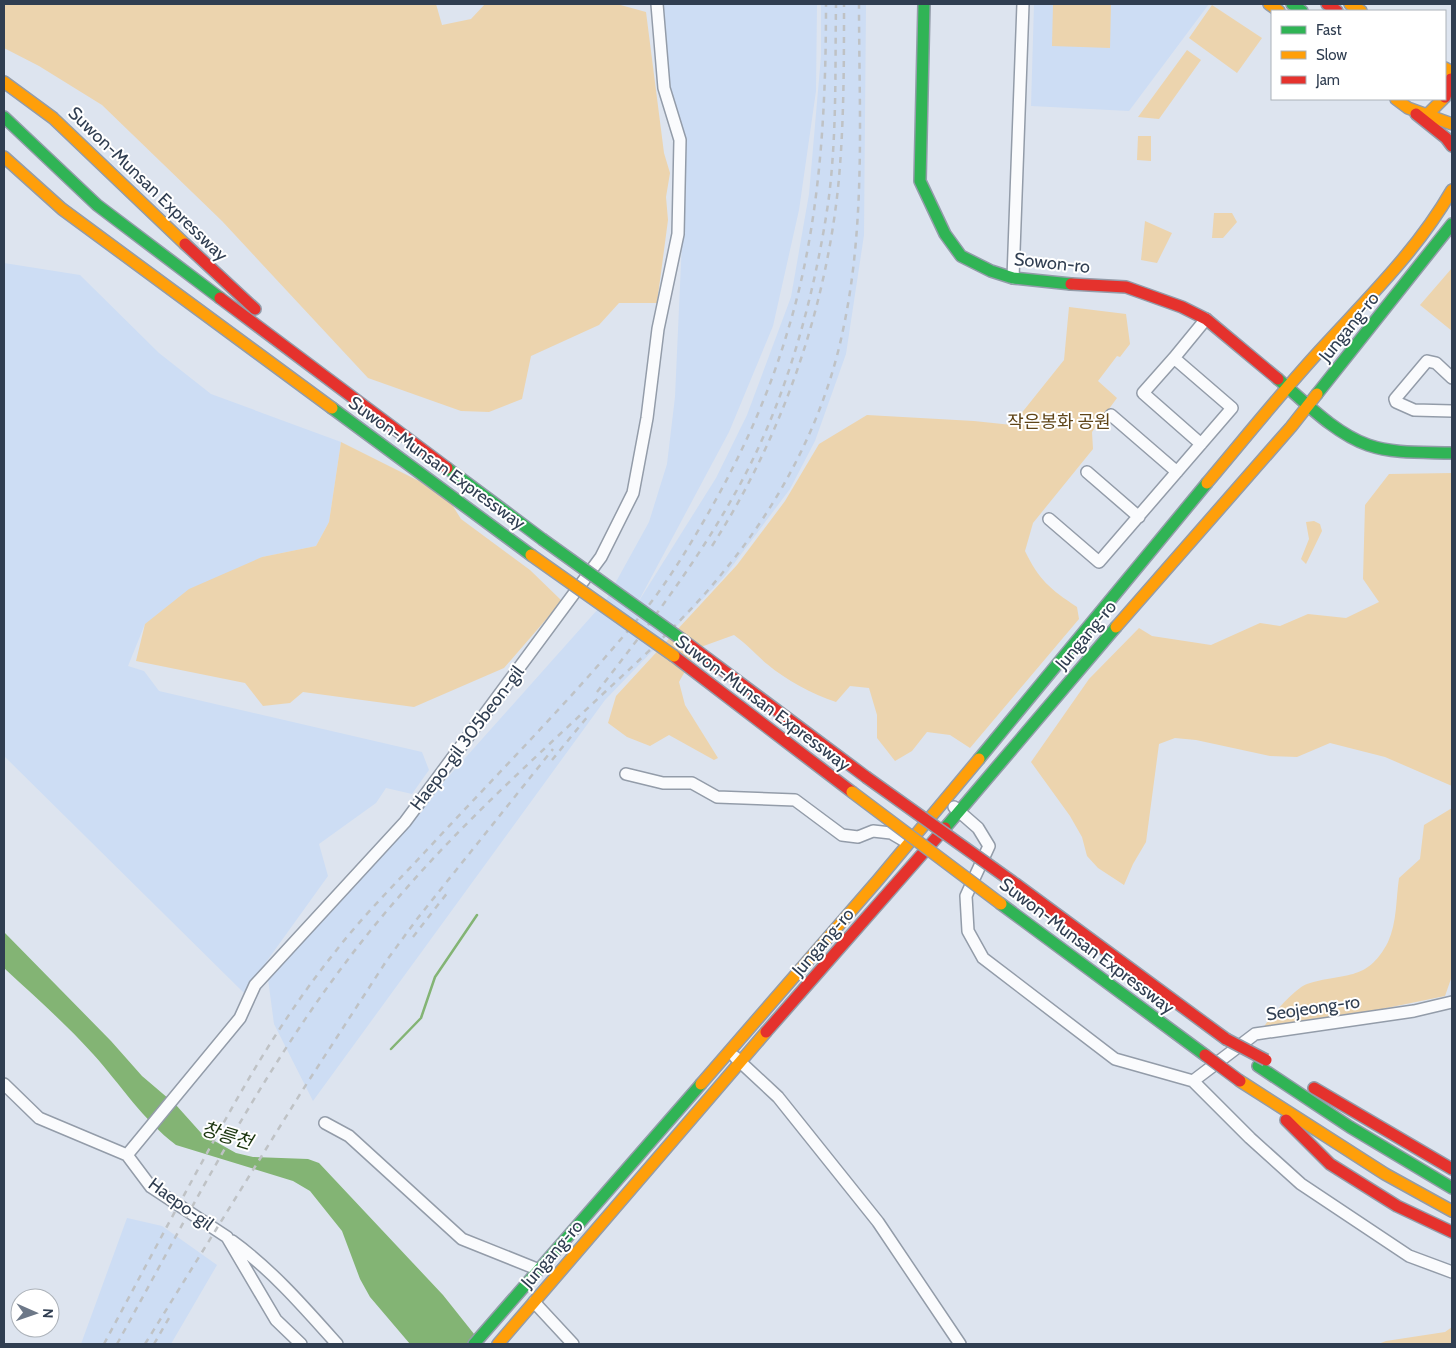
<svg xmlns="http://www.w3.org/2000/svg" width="1456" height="1348" font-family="Cabin,'Noto Sans KR',sans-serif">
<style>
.built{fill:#cdddf4}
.green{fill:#ecd4ae}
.water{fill:#83b474}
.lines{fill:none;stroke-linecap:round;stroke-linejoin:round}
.stream{stroke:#83b474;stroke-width:2.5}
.street-casing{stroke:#939ca9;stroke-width:14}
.fast-casing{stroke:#939ca9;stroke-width:14}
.slow-casing{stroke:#939ca9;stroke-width:14}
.jam-casing{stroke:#939ca9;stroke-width:14}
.street{stroke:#fafbfd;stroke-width:11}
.fast{stroke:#30b455;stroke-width:11}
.slow{stroke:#ff9f0a;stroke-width:11}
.jam{stroke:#e5322d;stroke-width:11}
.rail{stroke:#bfc2c5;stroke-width:2.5;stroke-dasharray:6 6;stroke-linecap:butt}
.fast-bridge-casing{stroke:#939ca9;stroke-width:14;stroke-linecap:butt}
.slow-bridge-casing{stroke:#939ca9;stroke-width:14;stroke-linecap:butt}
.jam-bridge-casing{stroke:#939ca9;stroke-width:14;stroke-linecap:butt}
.fast-bridge{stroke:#30b455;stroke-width:11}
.slow-bridge{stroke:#ff9f0a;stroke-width:11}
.jam-bridge{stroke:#e5322d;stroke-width:11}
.labels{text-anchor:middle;stroke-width:4;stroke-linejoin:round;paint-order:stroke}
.street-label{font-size:18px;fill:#303e51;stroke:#fff}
.park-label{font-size:18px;fill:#5f4417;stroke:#fff}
.water-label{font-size:19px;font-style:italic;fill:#1b350f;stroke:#fff}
</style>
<rect width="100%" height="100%" fill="#dde4ef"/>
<path class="built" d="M 662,4 L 817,4 L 816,91 L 799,210 L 773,326 L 729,432 L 637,604 L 716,478 L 747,415 L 791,297 L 809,194 L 821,56 L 821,4 L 866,4 L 864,235 L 846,354 L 815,441 L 790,489 L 724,577 L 605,700 L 313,1101 L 274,1024 L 268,979 L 606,600 L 649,522 L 667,464 L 675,397 L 682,241 L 684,140 L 669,89 Z
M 1034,4 L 1209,4 L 1129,111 L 1031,106 Z
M 4,263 L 80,275 L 159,353 L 211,394 L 341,442 L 329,522 L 316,546 L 262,557 L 145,624 L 128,666 L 144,671 L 159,691 L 422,752 L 429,770 L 412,794 L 386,788 L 376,803 L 319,844 L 328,876 L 244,993 L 4,756 Z
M 127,1218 L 162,1226 L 217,1265 L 171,1344 L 81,1344 Z"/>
<path class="green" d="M 4,4 L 436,4 L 442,25 L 471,19 L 485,4 L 617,4 L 646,12 L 664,153 L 670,173 L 666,197 L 668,220 L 657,303 L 619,303 L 599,325 L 531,356 L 522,399 L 489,412 L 461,411 L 368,378 L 222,221 L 102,105 L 39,66 L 4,48 Z
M 1053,4 L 1111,4 L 1110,48 L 1052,46 Z
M 1212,5 L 1262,38 L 1237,73 L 1189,38 Z
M 1187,50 L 1201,60 L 1159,119 L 1138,117 Z
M 1138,136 L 1151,136 L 1151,161 L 1137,160 Z
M 1214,213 L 1232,213 L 1237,222 L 1223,238 L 1212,238 Z
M 1145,221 L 1172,233 L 1157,263 L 1141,260 Z
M 1452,268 L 1452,331 L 1420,305 Z
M 1069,307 L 1126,314 L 1130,344 L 1120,357 L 1117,356 L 1098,381 L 1117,398 L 1092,432 L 1093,449 L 1033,523 L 1025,551 C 1039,580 1050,589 1077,607 L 1079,619 L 970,748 L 950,735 L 927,732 L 912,751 L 895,761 L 877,738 L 877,715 L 869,688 L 850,686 L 836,702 C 812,694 786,680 767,664 C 755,654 748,645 734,635 L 698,648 L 679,682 L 685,705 L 718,758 L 714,760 L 669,735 L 650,746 L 627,737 L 608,723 L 616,696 L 737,565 L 785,501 L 819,444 L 867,415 L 974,421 L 1012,425 L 1064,360 Z
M 341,442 L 419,481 L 451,503 L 461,519 L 530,570 L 562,601 L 504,668 L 414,707 L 303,692 L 290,703 L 263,706 L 245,683 L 136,661 L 145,624 L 189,589 L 262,557 L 316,546 L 329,522 Z
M 1452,473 L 1452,786 L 1385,757 L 1330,743 L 1297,757 L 1270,756 L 1196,740 L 1175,738 L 1159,744 L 1146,842 L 1133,864 L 1124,885 L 1098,868 L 1087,856 L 1082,837 L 1070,816 L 1031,762 L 1089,679 L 1139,628 L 1152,636 L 1211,645 L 1260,623 L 1280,626 L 1308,614 L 1346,618 L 1379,602 L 1363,579 L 1365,505 L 1389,474 Z
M 1314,521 L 1320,524 L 1322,531 L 1306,564 L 1301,559 L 1309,539 L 1306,522 Z
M 1452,808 L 1452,976 L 1445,996 L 1348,1016 L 1262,1030 C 1268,1019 1295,988 1307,984 C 1343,972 1367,983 1388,942 C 1397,923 1396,898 1399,878 L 1420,859 L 1424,825 Z
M 1452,1327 L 1452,1344 L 1378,1344 L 1386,1341 L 1445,1332 Z"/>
<path class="water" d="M 4,932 L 111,1041 L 142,1076 L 176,1105 L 202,1134 L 236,1153 L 253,1157 L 308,1159 L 319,1163 L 443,1295 L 482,1344 L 410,1344 L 370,1297 L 360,1279 L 342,1231 L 310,1191 L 293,1181 L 176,1145 C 142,1119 121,1085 93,1054 C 65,1023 34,996 4,968 Z"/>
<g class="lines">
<path class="stream" d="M 391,1049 L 421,1018 L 435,977 L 477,915"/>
<g class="street-casing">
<path id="street" d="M 1013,278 L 1023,4
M 1174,358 L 1143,393 L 1201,444
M 1452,378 L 1436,363 L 1427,361 L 1395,399 L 1396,402 L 1414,410 L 1452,411
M 1111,415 L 1177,472
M 1087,472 L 1139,517
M 1049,519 L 1099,562 L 1232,408 L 1174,358 L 1206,319
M 626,774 L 663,783 L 692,783 L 717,797 L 795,800 L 842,835 L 858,837 L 873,831 L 891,833 L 903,840
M 954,807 L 978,828 L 989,846 L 966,896 L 968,931 L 983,958 L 1115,1059 L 1193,1081 L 1250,1138 L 1301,1184 L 1409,1256 L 1452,1272
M 735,1057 L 778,1097 L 878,1222 L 960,1344
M 1193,1081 L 1255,1034 L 1414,1011 L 1452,1002
M 4,1084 L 39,1118 L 127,1155 L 151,1187 L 227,1237 L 276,1320 L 301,1344
M 325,1123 L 349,1136 L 462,1239 L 537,1269
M 127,1155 L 240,1018 L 255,985 L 405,822 L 601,557 L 633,493 L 647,418 L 658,329 L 678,234 L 680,140 L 664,88 L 657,4
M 232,1241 C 272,1270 304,1307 337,1344
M 534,1302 L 573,1344"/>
</g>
<g class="fast-casing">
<path id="fast" d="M 924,4 L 920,181 L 945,234 L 961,256 L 991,271 L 1013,278 L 1071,284
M 1292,4 L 1302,11
M 4,117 L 97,205 L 220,298
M 1278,379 C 1305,402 1334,433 1368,445 C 1394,454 1425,452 1452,453
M 1317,394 L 1452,224
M 332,408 L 531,555
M 447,468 L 542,539
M 979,759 L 1207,483
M 945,828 L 1116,627
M 1001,904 L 1205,1055
M 1258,1066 L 1350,1127 L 1452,1188
M 474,1344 L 701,1084"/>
</g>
<g class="slow-casing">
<path id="slow" d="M 1269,4 L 1279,11
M 1350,4 L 1361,11
M 1445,68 L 1452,72
M 4,82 L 53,118 L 185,244
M 1396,99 L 1408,108 L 1452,124
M 1428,114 L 1443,99
M 4,157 L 62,209 L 332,408
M 1207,483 C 1246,437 1284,389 1325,345 C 1371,295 1418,249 1452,190
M 1116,627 L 1291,427 L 1317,394
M 1240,1081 L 1385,1174 L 1452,1211
M 701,1084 L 878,880 L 979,759
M 498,1344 L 766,1032"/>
</g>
<g class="jam-casing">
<path id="jam" d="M 1327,4 L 1337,11
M 1445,97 L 1451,79
M 1416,114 L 1446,138 L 1452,146
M 185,244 L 255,309
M 1071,284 L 1126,287 L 1182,307 L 1206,319 L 1278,379
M 220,298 L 447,468
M 684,641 L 866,777
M 674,656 L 852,792
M 1017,885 L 1226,1039
M 766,1032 L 945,828
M 1314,1088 L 1452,1169
M 1286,1120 L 1330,1164 L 1397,1206 L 1452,1232"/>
</g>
<use href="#street" class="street"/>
<use href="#fast" class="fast"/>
<use href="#slow" class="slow"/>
<use href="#jam" class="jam"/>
<path class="rail" d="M 712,546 C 782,437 827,308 839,178 C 844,120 844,62 844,4
M 597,692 C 646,629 694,566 733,497 C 784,408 813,304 828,204 C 837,138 835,70 836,4
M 552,760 L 588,716
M 413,937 L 448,892
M 104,1344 C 136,1284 168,1224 201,1164 C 241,1090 282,1018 335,952 C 362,917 394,885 424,853 C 497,774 573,698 641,615 C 664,587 684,555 702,524 C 738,463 768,398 788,330 C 820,226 826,112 826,4
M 117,1344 C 202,1190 281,1032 397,899 C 461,824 535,758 606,691 C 647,653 689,615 724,571 C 781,502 825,418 843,330 C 866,223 859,112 859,4
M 145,1344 L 302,1091 L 387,960 L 417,919 L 553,749
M 154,1344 L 169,1318"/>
<g class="fast-bridge-casing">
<path id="fast-bridge" d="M 542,539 L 684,641"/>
</g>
<g class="slow-bridge-casing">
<path id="slow-bridge" d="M 531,555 L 674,656
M 852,792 L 1001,904"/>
</g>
<g class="jam-bridge-casing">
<path id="jam-bridge" d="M 866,777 L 1017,885
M 1226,1039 L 1266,1060
M 1205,1055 L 1240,1081"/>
</g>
<use href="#fast-bridge" class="fast-bridge"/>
<use href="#slow-bridge" class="slow-bridge"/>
<use href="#jam-bridge" class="jam-bridge"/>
</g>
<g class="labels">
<g class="street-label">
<text transform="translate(148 184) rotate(44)" y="6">Suwon-Munsan Expressway</text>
<text transform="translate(1052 263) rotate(6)" y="6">Sowon-ro</text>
<text transform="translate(1349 327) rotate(-51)" y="6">Jungang-ro</text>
<text transform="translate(437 463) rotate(36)" y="6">Suwon-Munsan Expressway</text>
<text transform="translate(1086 635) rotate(-50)" y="6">Jungang-ro</text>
<text transform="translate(763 703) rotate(37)" y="6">Suwon-Munsan Expressway</text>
<text transform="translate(467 738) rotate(-53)" y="6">Haepo-gil 305beon-gil</text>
<text transform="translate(823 942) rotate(-49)" y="6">Jungang-ro</text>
<text transform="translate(1087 946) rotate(37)" y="6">Suwon-Munsan Expressway</text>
<text transform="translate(1313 1008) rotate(-8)" y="6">Seojeong-ro</text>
<text transform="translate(181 1204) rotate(36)" y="6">Haepo-gil</text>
<text transform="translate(552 1254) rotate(-49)" y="6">Jungang-ro</text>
</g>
<g class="park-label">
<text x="1059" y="428">작은봉화 공원</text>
</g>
<g class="water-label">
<text transform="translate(227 1135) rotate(17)" y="7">창릉천</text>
</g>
</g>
<rect width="1456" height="1348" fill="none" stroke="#303e51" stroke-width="10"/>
<rect x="1271" y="10" width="175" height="90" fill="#ffffff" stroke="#acb2b9"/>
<rect x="1281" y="26" width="25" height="8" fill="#30b455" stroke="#acb2b9"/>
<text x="1316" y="35" font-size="15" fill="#303e51">Fast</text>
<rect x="1281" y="51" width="25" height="8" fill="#ff9f0a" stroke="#acb2b9"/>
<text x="1316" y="60" font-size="15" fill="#303e51">Slow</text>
<rect x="1281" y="76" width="25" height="8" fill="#e5322d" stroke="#acb2b9"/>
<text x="1316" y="85" font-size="15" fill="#303e51">Jam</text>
<g transform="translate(35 1313) rotate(92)"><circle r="24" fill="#ffffff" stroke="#acb2b9"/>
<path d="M0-4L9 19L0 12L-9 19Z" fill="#6d7888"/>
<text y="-8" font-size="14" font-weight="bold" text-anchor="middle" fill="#303e51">N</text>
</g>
</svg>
